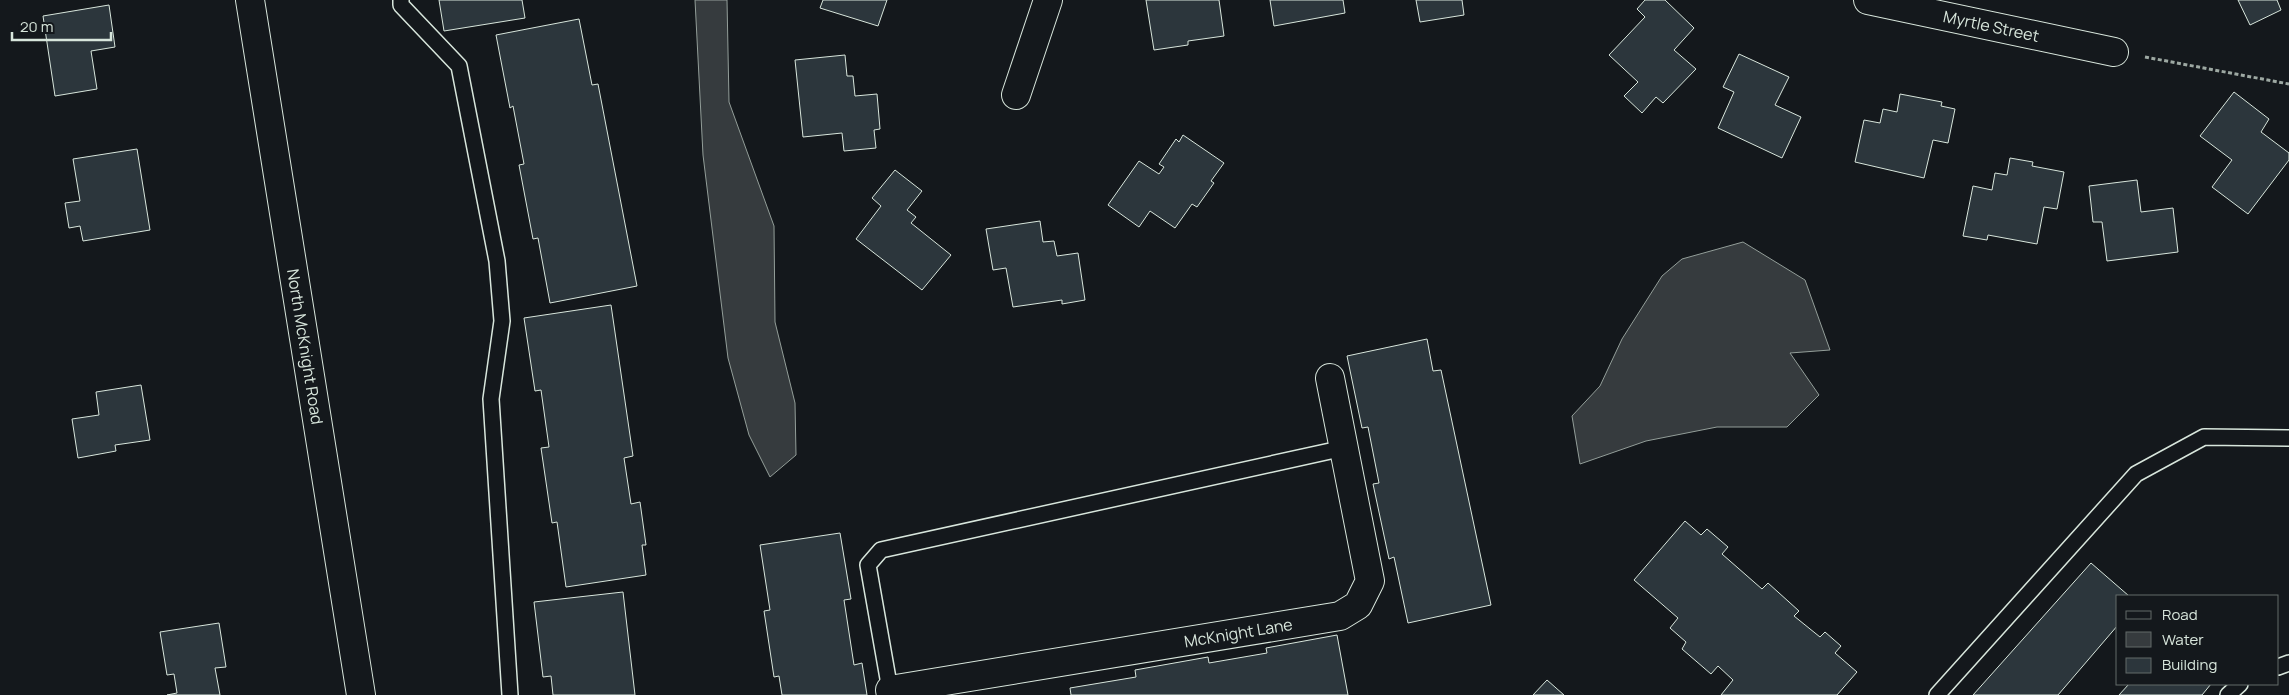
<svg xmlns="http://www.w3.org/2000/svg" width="2289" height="695" font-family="Manrope,sans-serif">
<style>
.water{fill:#363b3e;stroke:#939e99}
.building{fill:#2c363c;stroke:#d8e6dc}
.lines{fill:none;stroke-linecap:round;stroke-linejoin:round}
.lane-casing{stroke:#d8e6dc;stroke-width:18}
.street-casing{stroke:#d8e6dc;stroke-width:30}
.secondary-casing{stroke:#d8e6dc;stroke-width:30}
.path{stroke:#9da8a2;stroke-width:3;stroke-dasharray:4 2.5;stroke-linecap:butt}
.lane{stroke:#14181c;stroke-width:15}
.street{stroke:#14181c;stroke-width:28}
.secondary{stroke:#14181c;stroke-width:28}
.labels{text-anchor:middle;stroke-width:4;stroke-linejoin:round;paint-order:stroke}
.street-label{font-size:16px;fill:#d8e6dc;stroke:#14181c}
</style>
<rect width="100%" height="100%" fill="#14181c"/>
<path class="water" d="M 695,0 L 727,0 L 729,102 L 774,226 L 775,322 L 795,403 L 796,455 L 770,477 L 749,435 L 728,358 L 703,155 Z
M 1743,242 L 1805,280 L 1830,350 L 1790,353 L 1819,395 L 1787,427 L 1717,427 L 1646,441 L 1580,464 L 1572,416 L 1600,386 L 1622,339 L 1662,276 L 1682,259 Z"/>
<path class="building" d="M 439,0 L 522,0 L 525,18 L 444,31 Z
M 823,0 L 887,0 L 878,26 L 820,8 Z
M 1146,0 L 1219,0 L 1224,36 L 1188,41 L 1188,45 L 1154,50 Z
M 1270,0 L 1343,0 L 1345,13 L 1274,26 Z
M 1416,0 L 1462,0 L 1464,15 L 1420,22 Z
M 1645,0 L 1665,0 L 1694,28 L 1674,50 L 1696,69 L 1663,103 L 1656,97 L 1642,113 L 1624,96 L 1638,82 L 1609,55 L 1645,17 L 1637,9 Z
M 2238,0 L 2277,0 L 2281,10 L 2250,25 Z
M 109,5 L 115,47 L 91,51 L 97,89 L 55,96 L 43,16 Z
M 579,19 L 592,85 L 598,84 L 637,286 L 550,303 L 538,238 L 533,239 L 519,165 L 524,164 L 513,106 L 510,108 L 496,35 Z
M 1739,54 L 1789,77 L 1775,105 L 1801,117 L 1782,158 L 1718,128 L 1734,92 L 1723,87 Z
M 845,55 L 847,76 L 853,76 L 855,96 L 877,94 L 880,129 L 874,130 L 876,148 L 844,151 L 842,133 L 803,137 L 795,60 Z
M 2234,92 L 2269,119 L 2261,132 L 2289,153 L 2289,160 L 2248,214 L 2212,187 L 2232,160 L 2200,136 Z
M 1900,94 L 1942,102 L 1941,106 L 1955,109 L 1948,143 L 1933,140 L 1924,178 L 1855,162 L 1864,120 L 1880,123 L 1883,109 L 1897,112 Z
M 1183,135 L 1224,163 L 1211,181 L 1214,183 L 1197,207 L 1192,204 L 1175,228 L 1150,211 L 1139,227 L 1108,205 L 1139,161 L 1159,174 L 1164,167 L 1159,164 L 1176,139 L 1179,142 Z
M 137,149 L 150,230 L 83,241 L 80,226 L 69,228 L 65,203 L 80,201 L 73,159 Z
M 2010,158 L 2033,162 L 2032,166 L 2064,172 L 2057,209 L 2044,207 L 2037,244 L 1988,235 L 1987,240 L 1963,236 L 1973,186 L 1992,190 L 1995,173 L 2007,175 Z
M 895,170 L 922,191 L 907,210 L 916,217 L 911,223 L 951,255 L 922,290 L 856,239 L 881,206 L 872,198 Z
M 2137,180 L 2141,212 L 2173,208 L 2178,252 L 2107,261 L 2102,222 L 2093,222 L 2089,186 Z
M 1040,221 L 1043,242 L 1054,241 L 1057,256 L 1078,253 L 1085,300 L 1062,304 L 1062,300 L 1013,307 L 1006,268 L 993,270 L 986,229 Z
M 611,305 L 633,456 L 624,458 L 631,504 L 640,502 L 646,545 L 642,545 L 646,575 L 566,587 L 557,522 L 552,523 L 541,448 L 549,447 L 541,390 L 535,391 L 524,318 Z
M 1427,339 L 1433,371 L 1441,370 L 1491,605 L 1408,623 L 1394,557 L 1389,559 L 1373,484 L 1379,483 L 1368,427 L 1362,428 L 1347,356 Z
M 141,385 L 150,440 L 115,445 L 116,451 L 78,458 L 72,419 L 99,415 L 96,392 Z
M 1685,521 L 1701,535 L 1707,529 L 1728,547 L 1722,554 L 1762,589 L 1768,583 L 1799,611 L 1794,616 L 1820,637 L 1825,632 L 1841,646 L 1835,653 L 1857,672 L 1837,695 L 1721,695 L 1733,680 L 1718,666 L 1711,674 L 1682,649 L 1686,642 L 1670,628 L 1678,618 L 1634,580 Z
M 840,533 L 851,599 L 844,600 L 854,665 L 862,663 L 867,695 L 782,695 L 779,676 L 774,677 L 764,611 L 770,610 L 760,545 Z
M 2091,563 L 2129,596 L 2118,596 L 2118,625 L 2058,695 L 1973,695 Z
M 623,592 L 635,695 L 553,695 L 551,676 L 543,677 L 534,602 Z
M 219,623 L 226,667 L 215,668 L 220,695 L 167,695 L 177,693 L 174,674 L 167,675 L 160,632 Z
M 1337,635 L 1348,695 L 1071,695 L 1070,688 L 1136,677 L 1135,670 L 1208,657 L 1209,663 L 1267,653 L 1266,648 Z
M 1547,680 L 1564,695 L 1533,695 Z
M 2129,684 L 2211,684 L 2202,695 L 2119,695 Z"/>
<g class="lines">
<g class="lane-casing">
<path id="lane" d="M 401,0 L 401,5 L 459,66 L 497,261 L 502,321 L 491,399 L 510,695
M 2278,667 L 2289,663
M 890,690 L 868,565 L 881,550 L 1344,448
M 1937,695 L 2136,474 L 2204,437 L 2289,438
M 2228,695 L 2240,684"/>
</g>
<g class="street-casing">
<g id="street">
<path id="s1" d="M 1868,0 L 2114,52"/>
<path d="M 1016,95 L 1048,0"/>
<path id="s2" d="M 891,695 L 890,690 L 1340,616 L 1358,605 L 1370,581 L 1330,378"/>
</g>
</g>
<g class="secondary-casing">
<g id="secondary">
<path id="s3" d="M 250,0 L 361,695"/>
</g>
</g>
<path class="path" d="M 2145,57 L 2289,84"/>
<use href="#lane" class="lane"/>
<use href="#street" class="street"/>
<use href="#secondary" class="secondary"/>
</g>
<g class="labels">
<g class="street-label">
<text dy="6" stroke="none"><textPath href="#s1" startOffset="126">Myrtle Street</textPath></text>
<text dy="6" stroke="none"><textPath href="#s3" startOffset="351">North McKnight Road</textPath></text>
<text dy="6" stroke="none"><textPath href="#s2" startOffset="358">McKnight Lane</textPath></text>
</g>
</g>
<rect x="2116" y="595" width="162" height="90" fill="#14181c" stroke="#626a69"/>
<rect x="2126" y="611" width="25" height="8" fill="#14181c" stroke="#626a69"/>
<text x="2162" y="620" font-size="15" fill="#d8e6dc">Road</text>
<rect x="2126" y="632" width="25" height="15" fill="#363b3e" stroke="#626a69"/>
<text x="2162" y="645" font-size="15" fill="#d8e6dc">Water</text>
<rect x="2126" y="658" width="25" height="15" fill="#2c363c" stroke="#626a69"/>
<text x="2162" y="670" font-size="15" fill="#d8e6dc">Building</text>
<path d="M12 32v8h99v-8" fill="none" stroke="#d8e6dc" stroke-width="2.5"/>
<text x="20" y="32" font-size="15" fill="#d8e6dc" stroke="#14181c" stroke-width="4" paint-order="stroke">20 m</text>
</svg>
